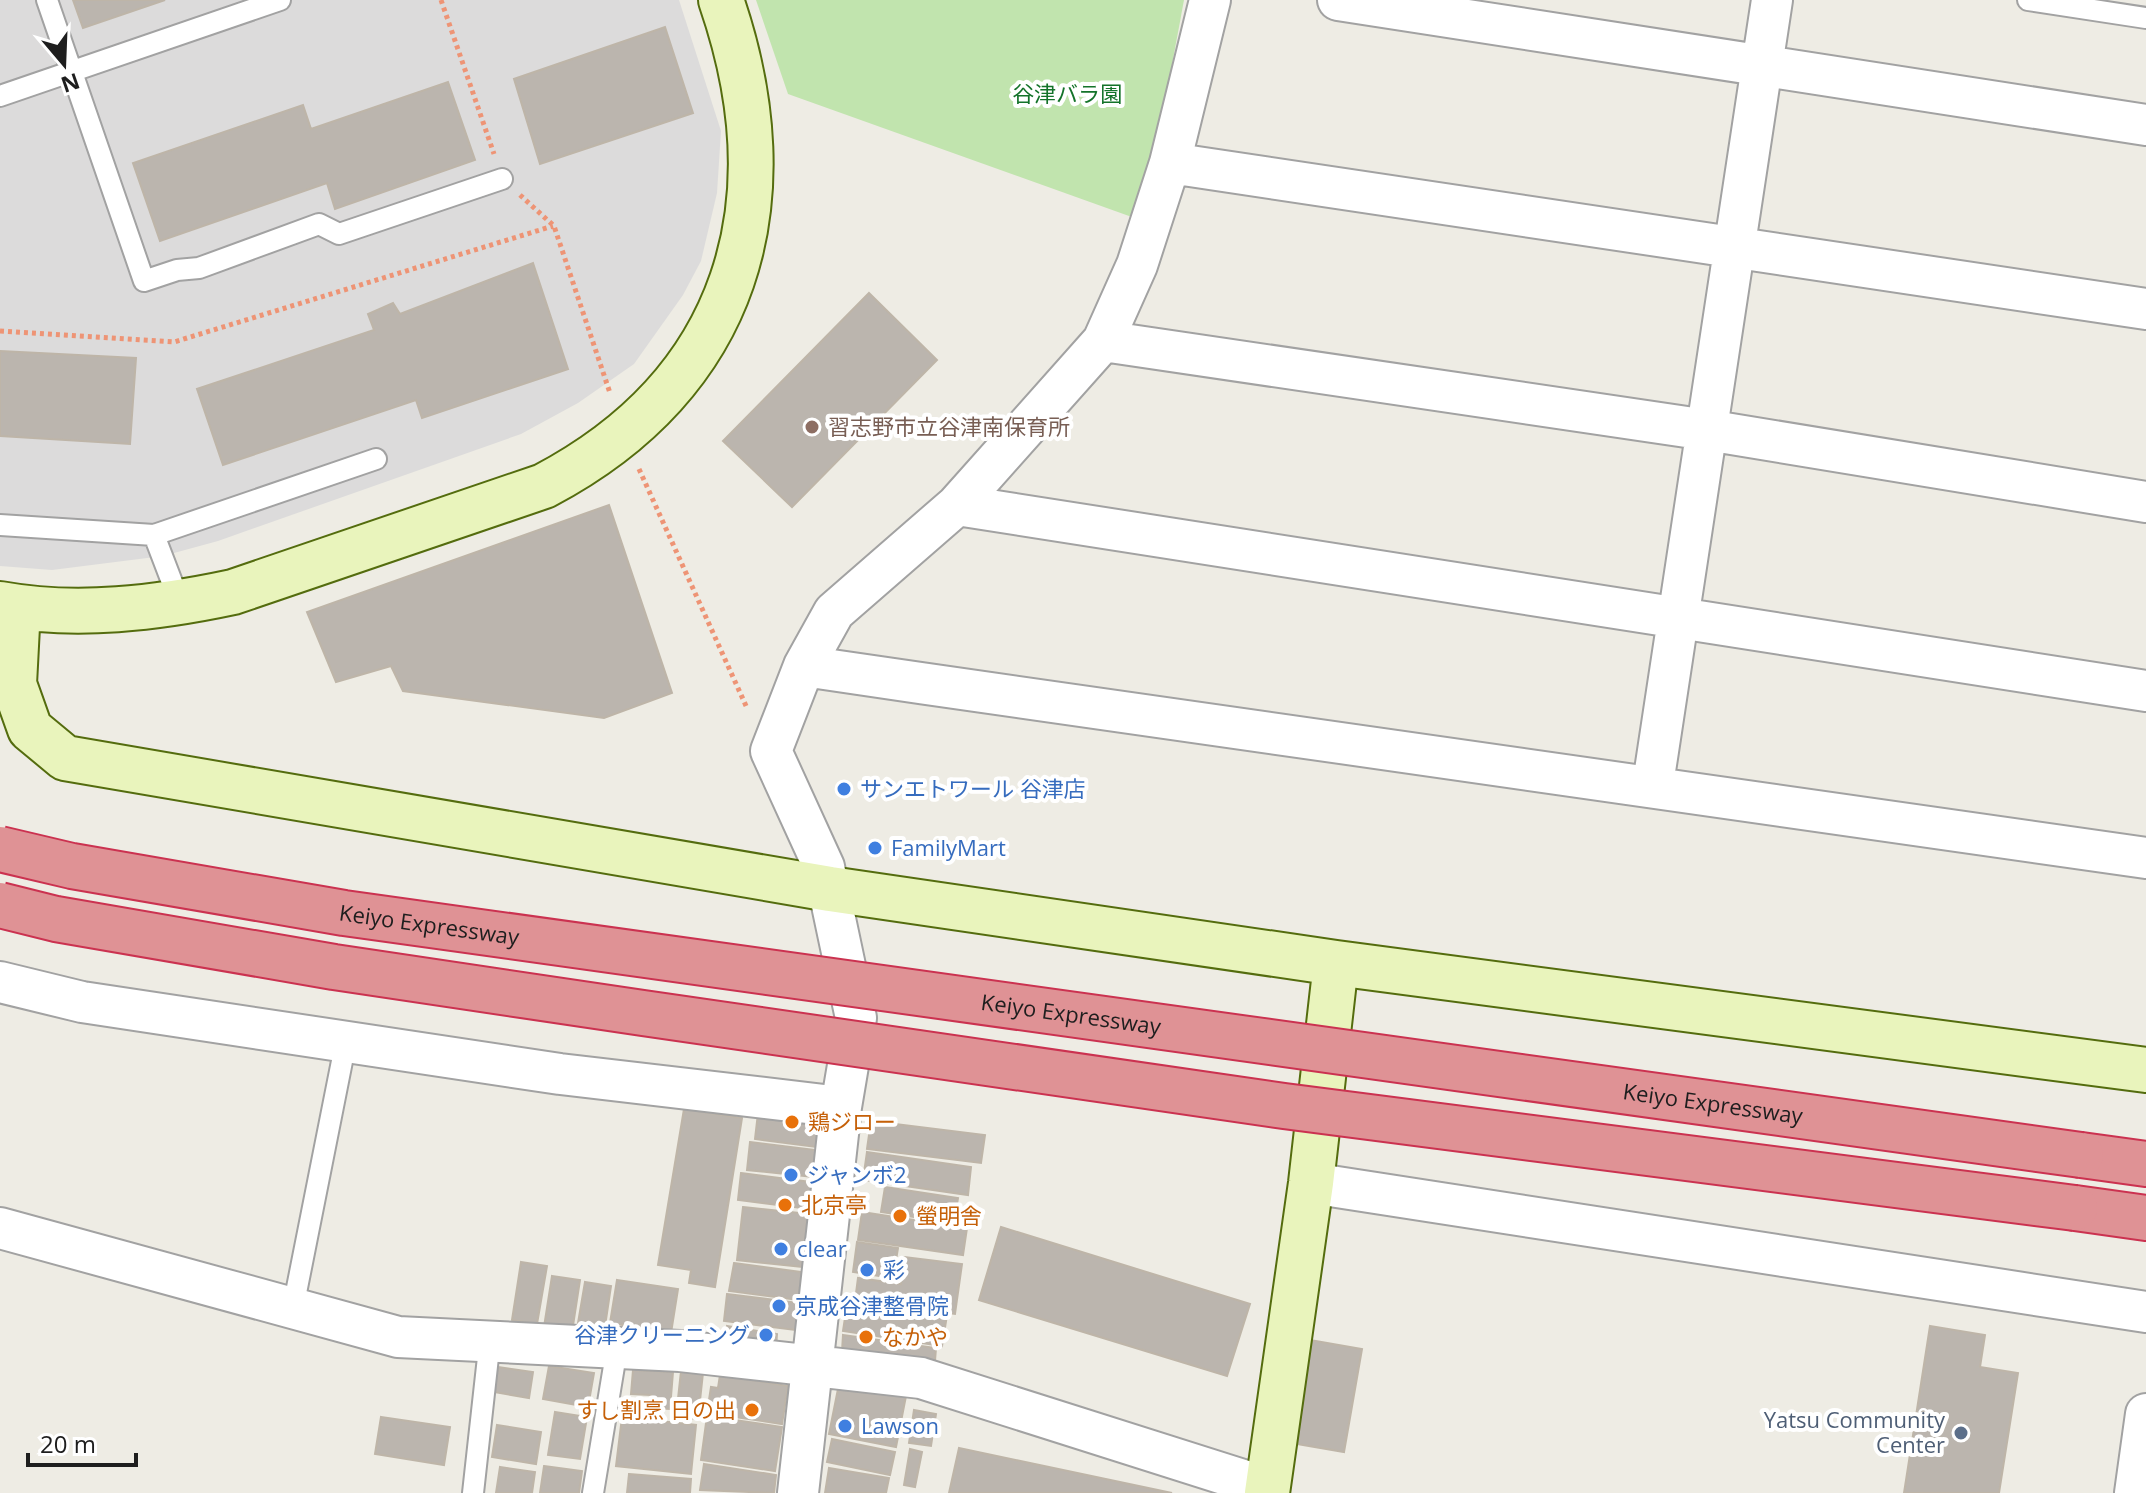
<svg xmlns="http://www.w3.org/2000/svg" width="2146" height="1493" font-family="'Open Sans','Noto Sans JP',sans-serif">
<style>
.residential{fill:#dcdbdb}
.grass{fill:#c1e4ae}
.building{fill:#bbb5ae;stroke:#beb5a8;stroke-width:2}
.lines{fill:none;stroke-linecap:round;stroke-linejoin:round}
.lane-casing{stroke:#a2a2a2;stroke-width:24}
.street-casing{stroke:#a2a2a2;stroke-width:44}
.secondary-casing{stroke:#546c0e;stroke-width:48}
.highway-casing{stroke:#cb3250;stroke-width:48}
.path{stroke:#ee9475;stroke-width:5;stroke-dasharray:4 4;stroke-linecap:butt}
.lane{stroke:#fff;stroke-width:20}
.street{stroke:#fff;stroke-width:40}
.secondary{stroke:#e9f4bc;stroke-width:44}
.highway{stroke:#df9295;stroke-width:44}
.highway-bridge-casing{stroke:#cb3250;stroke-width:48;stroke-linecap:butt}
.highway-bridge{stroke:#df9295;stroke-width:44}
.education-dot{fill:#8d6e63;stroke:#fff;stroke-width:3}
.shop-dot{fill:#3f7fe0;stroke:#fff;stroke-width:3}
.food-dot{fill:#e8710a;stroke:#fff;stroke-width:3}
.service-dot{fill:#5c6f8a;stroke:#fff;stroke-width:3}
.labels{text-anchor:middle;stroke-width:8;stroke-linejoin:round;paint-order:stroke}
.park-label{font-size:22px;fill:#14732a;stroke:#fff}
.education-label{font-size:22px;fill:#785e54;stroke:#fff;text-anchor:start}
.shop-label{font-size:22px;fill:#366cbe;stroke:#fff;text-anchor:start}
.street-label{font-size:22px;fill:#1e1e1e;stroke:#fff}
.food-label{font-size:22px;fill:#c56008;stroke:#fff;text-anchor:start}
.service-label{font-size:22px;fill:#4e5e75;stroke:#fff;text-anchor:end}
</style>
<rect width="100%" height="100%" fill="#eeece4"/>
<path class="residential" d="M 0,0 L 679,0 L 721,131 L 717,193 L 701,261 L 683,295 L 634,364 L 578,403 L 521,434 L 218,541 L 163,556 L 52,570 L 0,566 Z"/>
<path class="grass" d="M 756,0 L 1184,0 L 1143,221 L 788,94 Z"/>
<path class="building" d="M 73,0 L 165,0 L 83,28 Z
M 665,27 L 693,113 L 540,164 L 514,79 Z
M 448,82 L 475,160 L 335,209 L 327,183 L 160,241 L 133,163 L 303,105 L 311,129 Z
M 533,263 L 568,369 L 422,418 L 416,400 L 223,465 L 197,389 L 374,330 L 368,314 L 393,303 L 400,314 Z
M 869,293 L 937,360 L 792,507 L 723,441 Z
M 0,351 L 136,358 L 130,444 L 0,436 Z
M 609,505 L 672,693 L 604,718 L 403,691 L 391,666 L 336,682 L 307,612 Z
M 684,1109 L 742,1118 L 715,1287 L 689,1283 L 691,1270 L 658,1265 Z
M 758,1113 L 820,1121 L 816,1147 L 755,1139 Z
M 871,1121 L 985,1135 L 981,1163 L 867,1149 Z
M 750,1142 L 816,1150 L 813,1177 L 747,1170 Z
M 867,1152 L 971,1167 L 968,1195 L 863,1180 Z
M 741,1173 L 812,1182 L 809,1209 L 738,1200 Z
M 885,1187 L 958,1198 L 954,1223 L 881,1212 Z
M 743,1207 L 808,1214 L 802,1267 L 737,1260 Z
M 862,1212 L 967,1228 L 963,1255 L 858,1240 Z
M 1001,1227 L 1250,1304 L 1227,1376 L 979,1300 Z
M 857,1242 L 898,1248 L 893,1278 L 853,1272 Z
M 904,1257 L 962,1264 L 955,1314 L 855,1301 L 858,1278 L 901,1284 Z
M 521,1262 L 547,1266 L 537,1324 L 512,1320 Z
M 734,1263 L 802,1272 L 798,1300 L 729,1291 Z
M 552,1276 L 580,1280 L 572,1332 L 544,1327 Z
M 617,1280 L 678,1289 L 671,1333 L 610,1323 Z
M 585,1282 L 611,1286 L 604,1333 L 577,1329 Z
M 727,1294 L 799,1303 L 795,1330 L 724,1321 Z
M 847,1305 L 921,1316 L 921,1312 L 947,1315 L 942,1346 L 843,1331 Z
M 727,1326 L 777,1334 L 776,1348 L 725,1340 Z
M 1930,1326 L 1985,1335 L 1980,1367 L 2018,1373 L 1999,1493 L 1904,1493 Z
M 843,1335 L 936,1348 L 935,1361 L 842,1351 Z
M 1310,1340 L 1362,1349 L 1344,1452 L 1291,1443 Z
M 549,1366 L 594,1373 L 588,1407 L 543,1399 Z
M 498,1367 L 533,1372 L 529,1398 L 494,1392 Z
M 633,1370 L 673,1372 L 670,1409 L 651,1408 L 651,1395 L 631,1394 Z
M 681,1371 L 703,1373 L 698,1419 L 676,1417 Z
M 720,1375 L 788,1386 L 782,1424 L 707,1413 L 711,1387 L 718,1388 Z
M 839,1384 L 906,1396 L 896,1447 L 829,1434 Z
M 914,1410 L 936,1414 L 931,1446 L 909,1443 Z
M 555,1412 L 587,1417 L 580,1459 L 548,1455 Z
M 707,1416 L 782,1427 L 775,1471 L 701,1460 Z
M 381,1417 L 450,1427 L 444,1465 L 375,1454 Z
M 622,1417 L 696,1425 L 691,1474 L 616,1466 Z
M 497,1425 L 541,1432 L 536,1464 L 492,1457 Z
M 832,1439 L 895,1452 L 890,1475 L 827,1462 Z
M 959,1448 L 1172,1493 L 949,1493 Z
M 910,1449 L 922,1452 L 915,1487 L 904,1485 Z
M 704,1464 L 776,1475 L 774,1493 L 700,1490 Z
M 544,1466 L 582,1471 L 579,1493 L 540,1493 Z
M 500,1467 L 535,1472 L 532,1493 L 496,1493 Z
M 829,1468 L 889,1478 L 886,1493 L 825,1493 Z
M 629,1474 L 691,1479 L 690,1493 L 627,1493 Z"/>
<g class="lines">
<g class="lane-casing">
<path id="lane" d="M 47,0 L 144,281 L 177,270 L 199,268 L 319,224 L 339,234 L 502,179
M 2028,0 L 2146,18
M 0,96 L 280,0
M 0,525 L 154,535 L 180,603
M 154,535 L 376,459
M 293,1308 L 346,1041
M 473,1493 L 490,1339
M 593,1493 L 617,1348"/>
</g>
<g class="street-casing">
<path id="street" d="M 1338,0 L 2146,125
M 1170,163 L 2146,309
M 1103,341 L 1707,430 L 2146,502
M 957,505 L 2146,691
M 804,666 C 1251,732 1699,791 2146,858
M 1653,784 L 1772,0
M 0,982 L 82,1002 L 560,1074 L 841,1107
M 1311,1183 L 2146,1312
M 0,1228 L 398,1337 L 680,1351 L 921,1378 L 1268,1488
M 798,1493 L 841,1107 L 856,1018 L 824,867 L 771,751 L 804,666 L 834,612 L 957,505 L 1103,341 L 1137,265 L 1170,163 L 1210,0
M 2135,1493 L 2146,1414"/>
</g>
<g class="secondary-casing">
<path id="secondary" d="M 0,604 C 77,618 158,608 233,592 L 544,486 C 739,383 791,203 721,0
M 18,607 L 14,684 L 30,729 L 65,758 L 830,889 L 1336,963 L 2146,1070
M 1267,1493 L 1311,1183 L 1336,963"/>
</g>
<g class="highway-casing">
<path id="highway" d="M 2081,1155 L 2146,1164
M 2075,1208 L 2146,1218"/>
</g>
<path class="path" d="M 441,0 L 494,154
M 520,195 L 554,226 L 610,393
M 0,331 L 174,342 L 553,226
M 639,469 L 747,708"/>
<use href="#lane" class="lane"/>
<use href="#street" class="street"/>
<use href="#secondary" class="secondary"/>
<use href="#highway" class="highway"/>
<g class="highway-bridge-casing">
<g id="highway-bridge">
<path id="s1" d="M 0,849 L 72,866 L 344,913 L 2081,1155"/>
<path d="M 0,905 L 56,919 L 334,967 L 643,1013 L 1284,1106 L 2075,1208"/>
</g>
</g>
<use href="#highway-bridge" class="highway-bridge"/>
</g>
<circle class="education-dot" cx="812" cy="427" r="8"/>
<g class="shop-dot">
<circle cx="844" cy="789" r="8"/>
<circle cx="875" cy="848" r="8"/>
<circle cx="791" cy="1175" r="8"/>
<circle cx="781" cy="1249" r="8"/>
<circle cx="867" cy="1270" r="8"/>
<circle cx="779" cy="1306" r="8"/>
<circle cx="766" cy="1335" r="8"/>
<circle cx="845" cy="1426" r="8"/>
</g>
<g class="food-dot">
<circle cx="792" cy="1122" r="8"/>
<circle cx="785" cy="1205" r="8"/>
<circle cx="900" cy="1216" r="8"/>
<circle cx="866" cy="1337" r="8"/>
<circle cx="752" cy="1410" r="8"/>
</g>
<circle class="service-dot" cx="1961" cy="1433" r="8"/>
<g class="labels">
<g class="park-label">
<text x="1067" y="102">谷津バラ園</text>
</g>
<g class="education-label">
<text x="828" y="435">習志野市立谷津南保育所</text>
</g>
<g class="shop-label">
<text x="860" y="797">サンエトワール 谷津店</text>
<text x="891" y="856">FamilyMart</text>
<text x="807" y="1183">ジャンボ2</text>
<text x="797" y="1257">clear</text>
<text x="883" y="1278">彩</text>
<text x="795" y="1314">京成谷津整骨院</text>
<text x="750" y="1343" text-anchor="end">谷津クリーニング</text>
<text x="861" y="1434">Lawson</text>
</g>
<g class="street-label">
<text dy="8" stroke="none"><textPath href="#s1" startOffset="436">Keiyo Expressway</textPath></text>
<text dy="8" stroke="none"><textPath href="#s1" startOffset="1084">Keiyo Expressway</textPath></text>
<text dy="8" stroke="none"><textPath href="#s1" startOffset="1732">Keiyo Expressway</textPath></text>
</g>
<g class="food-label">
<text x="808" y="1130">鶏ジロー</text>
<text x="801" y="1213">北京亭</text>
<text x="916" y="1224">螢明舎</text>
<text x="882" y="1345">なかや</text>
<text x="736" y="1418" text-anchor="end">すし割烹 日の出</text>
</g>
<g class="service-label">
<text x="1945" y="1428">Yatsu Community<tspan x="1945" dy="25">Center</tspan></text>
</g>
</g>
<g transform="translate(64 64) rotate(161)" stroke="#ffffff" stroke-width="6" paint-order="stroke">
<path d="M0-6L14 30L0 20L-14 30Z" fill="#1e1e1e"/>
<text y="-12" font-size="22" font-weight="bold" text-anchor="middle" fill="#1e1e1e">N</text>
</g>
<path d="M28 1453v12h108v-12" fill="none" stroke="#1e1e1e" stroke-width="4"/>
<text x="40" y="1453" font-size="24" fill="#1e1e1e" stroke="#ffffff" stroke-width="6" paint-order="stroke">20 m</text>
</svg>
